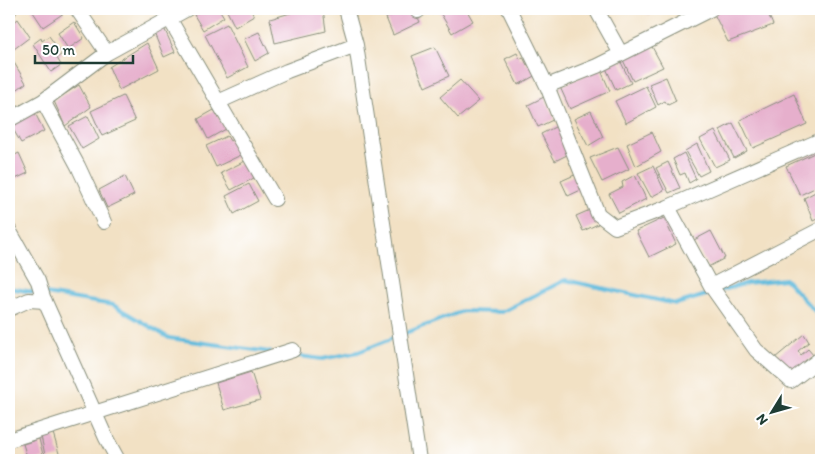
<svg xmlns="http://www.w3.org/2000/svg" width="830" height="469" font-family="Itim,sans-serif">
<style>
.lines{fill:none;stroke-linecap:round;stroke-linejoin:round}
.stream{stroke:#5db9db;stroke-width:4}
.building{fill:#e6afcc}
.minor-casing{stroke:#888f7c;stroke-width:16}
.minor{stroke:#fff;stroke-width:14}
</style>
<rect width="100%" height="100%" fill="#fff"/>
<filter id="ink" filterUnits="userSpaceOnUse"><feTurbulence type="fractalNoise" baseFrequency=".02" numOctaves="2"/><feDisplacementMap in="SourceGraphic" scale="10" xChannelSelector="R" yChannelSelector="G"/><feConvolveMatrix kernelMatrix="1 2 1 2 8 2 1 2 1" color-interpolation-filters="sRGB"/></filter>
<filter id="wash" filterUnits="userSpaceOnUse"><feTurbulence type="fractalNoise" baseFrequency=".0096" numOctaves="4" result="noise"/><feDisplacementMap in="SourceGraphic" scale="20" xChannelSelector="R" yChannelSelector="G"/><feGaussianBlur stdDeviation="1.12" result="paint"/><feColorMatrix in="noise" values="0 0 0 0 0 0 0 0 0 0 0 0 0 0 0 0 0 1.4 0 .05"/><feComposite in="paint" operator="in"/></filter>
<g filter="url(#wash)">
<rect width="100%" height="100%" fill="#f2e1c4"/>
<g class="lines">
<path class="stream" d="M 9,288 L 39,293
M 719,291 L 747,283 L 785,279 L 821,318
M 46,294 L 113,305 L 169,338 L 270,352
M 403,334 L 463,311 L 502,312 L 565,280 L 676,304 L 713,293
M 292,355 L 322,359 L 358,352 L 396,337"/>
</g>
<g id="blocks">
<path class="building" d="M 31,9 L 61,9 L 64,13 L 43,27 Z
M 204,9 L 219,9 L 224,17 L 203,30 L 194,15 Z
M 226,9 L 250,9 L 254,16 L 235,27 Z
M 304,9 L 323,9 L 326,31 L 275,43 L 270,19 Z
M 405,9 L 414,9 L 420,22 L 393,35 L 386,18 Z
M 438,9 L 466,9 L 473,21 L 452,33 Z
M 644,9 L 658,9 L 648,15 Z
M 724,9 L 766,9 L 773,25 L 728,42 L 714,14 Z
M 18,19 L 30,37 L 14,49 L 9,42 L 9,26 Z
M 74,22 L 84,38 L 68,49 L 58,33 Z
M 227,24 L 248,67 L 227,78 L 205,35 Z
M 164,28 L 175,52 L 164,57 L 154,33 Z
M 259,32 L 269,53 L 255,61 L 244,39 Z
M 49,36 L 62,54 L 57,58 L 61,65 L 51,72 L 33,44 L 41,38 L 42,41 Z
M 147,43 L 159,69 L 119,90 L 109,67 Z
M 650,43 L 663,67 L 633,81 L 622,58 Z
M 435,47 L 449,76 L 425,87 L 412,56 Z
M 517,53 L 520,59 L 523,57 L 527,65 L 530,63 L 536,75 L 518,85 L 505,59 Z
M 9,54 L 26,83 L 11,94 L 9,91 Z
M 619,58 L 631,83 L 616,90 L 605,66 Z
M 600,68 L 610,91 L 570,109 L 560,87 Z
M 666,77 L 676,101 L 668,105 L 665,101 L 658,105 L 649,84 Z
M 460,80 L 479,101 L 458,118 L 440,97 Z
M 79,85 L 91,107 L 65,126 L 54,101 Z
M 646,86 L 656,107 L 626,123 L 615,101 Z
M 794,94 L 807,124 L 753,148 L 740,120 Z
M 123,96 L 135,121 L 102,136 L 91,111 Z
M 544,97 L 555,119 L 538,127 L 528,105 Z
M 33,109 L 44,131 L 21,143 L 9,122 Z
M 214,110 L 226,129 L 208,139 L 198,119 Z
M 591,111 L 603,137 L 588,146 L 574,119 Z
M 88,116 L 99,139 L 82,149 L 69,126 Z
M 733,123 L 747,151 L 734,158 L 720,130 Z
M 559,125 L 571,153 L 555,161 L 541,134 Z
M 715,131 L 730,160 L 715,167 L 700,139 Z
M 652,132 L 661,152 L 636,166 L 627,144 Z
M 227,136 L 230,141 L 233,139 L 241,155 L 216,167 L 206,146 Z
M 697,144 L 709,171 L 699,176 L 685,151 Z
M 618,147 L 629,169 L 602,182 L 590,158 Z
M 821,150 L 821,185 L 800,195 L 786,166 Z
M 19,153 L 28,173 L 9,182 L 9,158 Z
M 684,153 L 696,179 L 689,183 L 685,173 L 680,175 L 673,159 Z
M 245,161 L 254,178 L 231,190 L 221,173 Z
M 668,162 L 680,188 L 669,193 L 656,168 Z
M 653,166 L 664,190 L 651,197 L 638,173 Z
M 579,173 L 585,188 L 568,196 L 561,181 Z
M 635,175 L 646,199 L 619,213 L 609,194 L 623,187 L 622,182 Z
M 125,176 L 134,195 L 107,208 L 99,190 Z
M 249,184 L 258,201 L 234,214 L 226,196 Z
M 821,189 L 821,217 L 813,221 L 804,198 Z
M 592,209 L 598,224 L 583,231 L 576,216 Z
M 664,218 L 676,244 L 649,257 L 636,231 Z
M 711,231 L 725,258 L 708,267 L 694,240 Z
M 804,334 L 809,342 L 798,351 L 801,355 L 808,349 L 814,356 L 790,376 L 775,358 Z
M 251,372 L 260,400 L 224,410 L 216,383 Z
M 53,433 L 60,457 L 46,460 L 41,436 Z
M 39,439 L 44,459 L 28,460 L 23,444 Z"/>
</g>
</g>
<g filter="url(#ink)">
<use href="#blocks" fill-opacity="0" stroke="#888f7c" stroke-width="1"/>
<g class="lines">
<g class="minor-casing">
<path id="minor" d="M 77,9 L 107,53
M 346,9 L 356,45 L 419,460
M 417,9 L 418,11
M 509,9 L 547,86 L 597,66 L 711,9
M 596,9 L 621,54
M 9,10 L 10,9
M 169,18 L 275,199
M 547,86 L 598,214 L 615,227 L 668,207 L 821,140
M 43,101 L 78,166 L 104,222
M 218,102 L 287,71 L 356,45
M 9,120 L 43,101 L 107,53 L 187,9
M 668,207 L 711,286 L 756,350 L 791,381 L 821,358
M 9,230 L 38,281 L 43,297 L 106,438 L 118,460
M 711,286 L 821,229
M 9,309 L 29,300 L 45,301
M 9,440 L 293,350"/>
</g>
<use href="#minor" class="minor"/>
</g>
</g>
<rect width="830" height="469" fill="none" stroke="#fff" stroke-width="30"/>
<g transform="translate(772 412) rotate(233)" stroke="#ffffff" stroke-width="4" paint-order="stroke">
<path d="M0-4L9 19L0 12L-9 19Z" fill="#1f3d34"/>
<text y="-8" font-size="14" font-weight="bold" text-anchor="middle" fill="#1f3d34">N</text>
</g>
<path d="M35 55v8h98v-8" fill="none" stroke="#1f3d34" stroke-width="2.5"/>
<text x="42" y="55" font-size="15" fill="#1f3d34" stroke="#ffffff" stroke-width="4" paint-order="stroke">50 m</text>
</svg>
